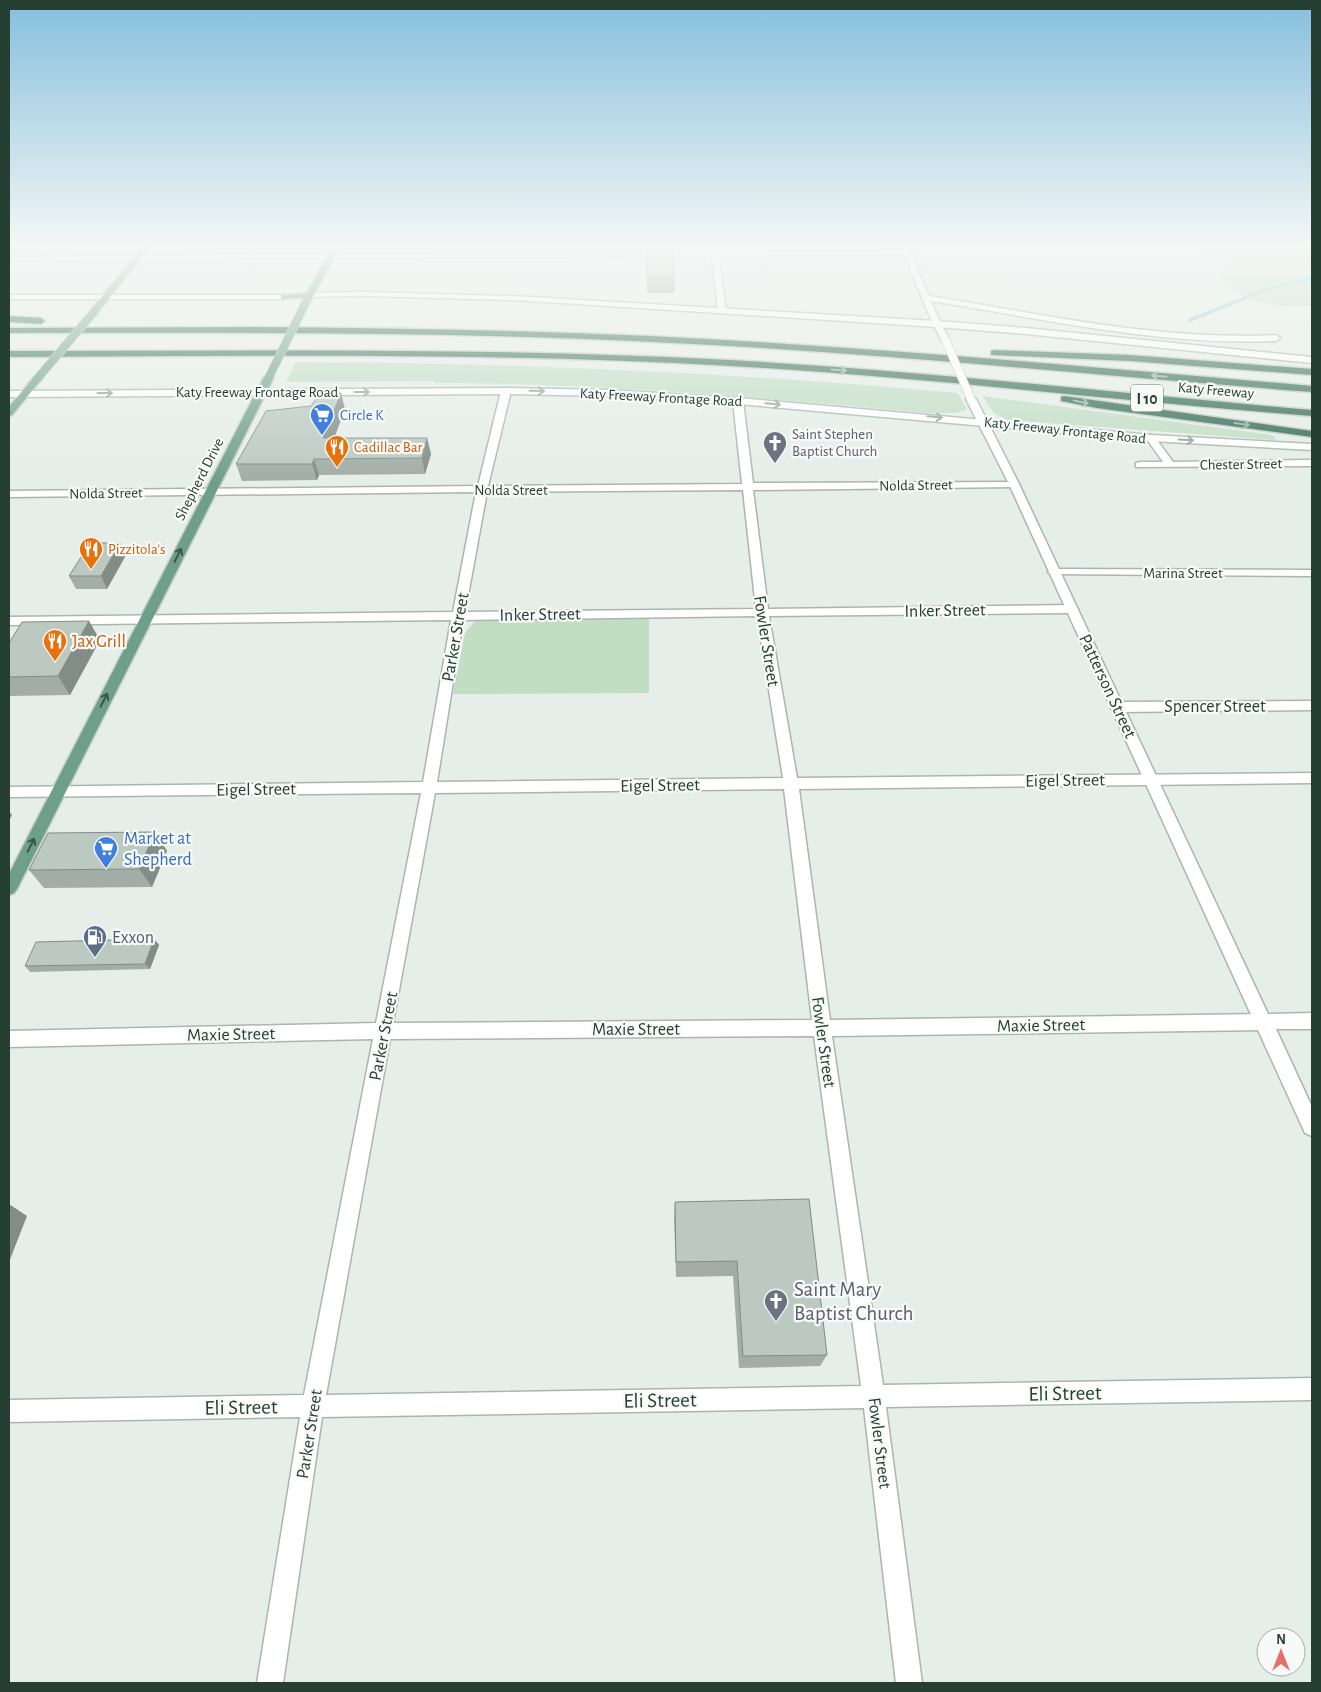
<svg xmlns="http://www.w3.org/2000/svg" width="1321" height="1692" font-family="'Alegreya Sans',sans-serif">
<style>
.green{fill:#c1ddc3}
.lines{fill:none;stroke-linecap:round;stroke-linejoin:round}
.stream{stroke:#92cfcc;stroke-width:4}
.minor-casing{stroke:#a9b6af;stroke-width:3}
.tertiary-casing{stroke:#a9b6af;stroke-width:3}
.secondary-casing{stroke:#a5b9ae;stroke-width:3}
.primary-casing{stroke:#c2c9c6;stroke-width:3}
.motorway-casing{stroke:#c2c9c6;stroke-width:3}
.minor{fill:#fff;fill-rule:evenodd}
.tertiary{fill:#fff;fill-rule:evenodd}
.secondary{fill:#fff;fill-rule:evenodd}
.primary{fill:#6ea089;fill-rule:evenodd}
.motorway{fill:#336a53;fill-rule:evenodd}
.tertiary-bridge-casing{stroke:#a9b6af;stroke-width:9;stroke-linecap:butt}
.primary-bridge-casing{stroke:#c2c9c6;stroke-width:9;stroke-linecap:butt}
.tertiary-bridge{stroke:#fff;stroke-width:8}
.primary-bridge{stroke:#6ea089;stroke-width:8}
.wall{fill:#a1ada6}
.shaded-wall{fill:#838d87}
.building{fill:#bbc9c1;stroke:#838d87}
.oneway{stroke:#95b2a6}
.oneway2{stroke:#929f99}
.oneway3{stroke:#385748}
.labels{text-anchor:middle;stroke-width:4.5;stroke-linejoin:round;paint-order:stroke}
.far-street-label{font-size:15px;fill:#263f33;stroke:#f7faf8}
.far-shop-label{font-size:15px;fill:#366cbe;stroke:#f7faf8;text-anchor:start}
.far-worship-label{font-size:15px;fill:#5b616d;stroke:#f7faf8;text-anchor:start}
.far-food-label{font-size:15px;fill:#c56008;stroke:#f7faf8;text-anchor:start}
.shield{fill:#f7faf8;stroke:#65776e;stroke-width:1}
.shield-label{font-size:16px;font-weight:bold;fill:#263f33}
.street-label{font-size:18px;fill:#263f33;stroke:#f7faf8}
.food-label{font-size:18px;fill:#c56008;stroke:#f7faf8;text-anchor:start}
.shop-label{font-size:18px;fill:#366cbe;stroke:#f7faf8;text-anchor:start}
.service-label{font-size:18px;fill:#4e5e75;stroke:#f7faf8;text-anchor:start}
.near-worship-label{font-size:21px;fill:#5b616d;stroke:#f7faf8;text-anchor:start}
.near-street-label{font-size:21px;fill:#263f33;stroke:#f7faf8}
</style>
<rect width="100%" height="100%" fill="#e6eee9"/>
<path class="green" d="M 1196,245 L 1312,245 L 1312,306 C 1282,308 1239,304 1219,278 L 1220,273 L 1233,261 L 1230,257 Z
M 296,362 C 517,363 738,373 958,393 L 967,410 L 956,413 L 929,413 C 764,398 600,383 434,383 L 435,381 L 286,382 Z
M 983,396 L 1272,435 L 1277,440 L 1007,420 C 993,415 990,408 983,396 Z
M 649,617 L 649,693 L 453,694 L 465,633 L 474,622 L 483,619 Z"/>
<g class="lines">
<path class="stream" d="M 1190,320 L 1268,289 L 1312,278"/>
<g class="minor-casing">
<path id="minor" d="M 899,245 L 907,245 L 929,296 C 1043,314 1160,341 1276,335 L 1280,338 L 1276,341 C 1161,346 1045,319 931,301 L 941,324 L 937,327 L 933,324 L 904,255 L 719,256 L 726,311 L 722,313 L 718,311 L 712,256 L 9,260 L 9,256 L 902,251 Z
M 506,388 L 511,391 L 488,486 L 742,484 L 733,401 L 738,398 L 743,401 L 753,483 L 1018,482 L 1019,484 L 1014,487 L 753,490 L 768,609 L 1072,605 L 1078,609 L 1072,613 L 769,616 L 797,778 L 1312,773 L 1312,783 L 799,789 L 830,1020 L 1263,1014 L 1269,1017 L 1272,1022 L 1269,1027 L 1263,1030 L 832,1036 L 883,1385 L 1312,1378 L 1312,1400 L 886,1407 L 922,1683 L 896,1683 L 864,1408 L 322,1417 L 283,1683 L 257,1683 L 300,1417 L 9,1422 L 9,1400 L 304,1395 L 373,1039 L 9,1047 L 9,1031 L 376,1023 L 421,793 L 9,797 L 9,787 L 423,782 L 451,620 L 9,625 L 9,617 L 453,612 L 476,492 L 9,497 L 9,491 L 478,486 L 501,391 ZM 743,490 L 756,609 L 465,612 L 487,492 ZM 757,616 L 783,778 L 437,782 L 463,620 ZM 784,789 L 812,1020 L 393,1023 L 435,793 ZM 814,1036 L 861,1386 L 326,1395 L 390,1039 Z
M 1151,435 L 1154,436 L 1173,462 L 1312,460 L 1312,466 L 1136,467 L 1136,463 L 1140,462 L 1163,462 L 1146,438 Z
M 1054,569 L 1312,570 L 1312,576 L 1050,574 L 1048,572 Z
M 1118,702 L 1312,701 L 1312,710 L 1118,712 L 1113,710 L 1111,707 L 1113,704 Z"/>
</g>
<g class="tertiary-casing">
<path id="tertiary" d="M 934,322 L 940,322 L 949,339 L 948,341 L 942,341 L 933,324 Z
M 971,396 L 976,399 L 1019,484 L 1268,1014 L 1312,1013 L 1312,1029 L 1276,1029 L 1312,1107 L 1312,1136 L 1305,1133 L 1009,484 L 966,399 Z"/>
</g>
<g class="secondary-casing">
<path id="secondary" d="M 363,292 L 513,296 L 937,321 L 1026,328 L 1312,357 L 1312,363 L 1026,334 L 937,327 L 513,300 L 363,296 L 309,297 L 305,295 L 309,293 Z
M 9,295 L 284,295 L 288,297 L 284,299 L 9,299 Z
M 506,388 L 609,390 L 738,398 L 1151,435 L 1312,444 L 1312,450 L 1151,441 L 738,404 L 609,396 L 506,394 L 9,397 L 9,391 Z"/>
</g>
<g class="primary-casing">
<path id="primary" d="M 144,245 L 151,245 L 96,315 L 90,315 L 90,311 Z
M 333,245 L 341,245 L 308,306 L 301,304 L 304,298 L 281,299 L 281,295 L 284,295 L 307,293 Z
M 269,374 L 274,377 L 17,889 L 14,893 L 9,895 L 9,874 L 264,377 Z
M 37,376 L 42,379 L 40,381 L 12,415 L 9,416 L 9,407 L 34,377 Z"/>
</g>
<g class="motorway-casing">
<path id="motorway" d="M 9,316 L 41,318 L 45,321 L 41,324 L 9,322 Z
M 250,327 C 384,328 517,330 651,336 C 872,347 1092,367 1312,386 L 1312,392 C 1092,375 872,352 652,342 C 437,331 223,333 9,333 L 9,328 Z
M 994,350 L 1130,355 L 1312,369 L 1312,375 L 1130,361 L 991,355 L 991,351 Z
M 9,351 C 249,351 490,347 730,360 C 925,371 1118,393 1312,410 L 1312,416 C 1118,401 925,377 731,366 C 490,352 249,356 9,357 Z
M 1064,396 L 1312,431 L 1312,437 L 1097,408 L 1061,401 L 1061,397 Z"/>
</g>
<use href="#minor" class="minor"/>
<use href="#tertiary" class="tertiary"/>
<use href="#secondary" class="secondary"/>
<use href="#primary" class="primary"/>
<use href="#motorway" class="motorway"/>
<g class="tertiary-bridge-casing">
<path id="tertiary-bridge" d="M 945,339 L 971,399"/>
</g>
<g class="primary-bridge-casing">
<path id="primary-bridge" d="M 269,377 L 305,304
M 37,379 L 93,313"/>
</g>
<use href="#tertiary-bridge" class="tertiary-bridge"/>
<use href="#primary-bridge" class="primary-bridge"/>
</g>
<path class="wall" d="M 646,245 L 675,277 L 675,293 L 647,293 Z
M 311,406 L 345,409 L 334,438 L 427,438 L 431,454 L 425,474 L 319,475 L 317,480 L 242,481 L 236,464 Z
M 120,543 L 126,555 L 107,589 L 76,589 L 69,576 Z
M 100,640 L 70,695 L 9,696 L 9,643 Z
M 155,832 L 167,851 L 152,887 L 44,888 L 29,870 Z
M 154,939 L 159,945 L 150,969 L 30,972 L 25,966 Z
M 809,1199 L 827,1355 L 820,1366 L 739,1368 L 733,1276 L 676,1277 L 674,1218 L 675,1202 Z"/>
<path class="shaded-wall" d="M 341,393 L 345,409 L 328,454 L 323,438 Z
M 427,438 L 431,454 L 425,474 L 422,458 Z
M 314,459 L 319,475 L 317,480 L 312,464 Z
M 120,543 L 126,555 L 107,589 L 101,576 Z
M 89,621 L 100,640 L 70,695 L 58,676 Z
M 9,811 L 12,815 L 9,821 Z
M 155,832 L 167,851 L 152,887 L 139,869 Z
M 154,939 L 159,945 L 150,969 L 145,964 Z
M 9,1204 L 27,1216 L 9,1262 Z"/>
<path class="building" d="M 646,245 L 672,245 L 675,277 L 647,277 Z
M 320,393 L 341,393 L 323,438 L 427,438 L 422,458 L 314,459 L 312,464 L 236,464 L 266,411 L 311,406 Z
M 90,543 L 120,543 L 101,576 L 69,576 Z
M 89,621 L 58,676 L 9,677 L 9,643 L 22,622 Z
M 155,832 L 139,869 L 29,870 L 48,833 Z
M 154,939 L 145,964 L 25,966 L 36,942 Z
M 809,1199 L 827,1355 L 743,1356 L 737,1261 L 676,1262 L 675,1202 Z"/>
<defs><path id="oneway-shaft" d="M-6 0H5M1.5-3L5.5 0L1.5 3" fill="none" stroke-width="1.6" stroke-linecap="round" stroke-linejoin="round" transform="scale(1.25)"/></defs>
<g class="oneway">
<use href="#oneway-shaft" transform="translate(839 370) rotate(4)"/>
<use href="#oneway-shaft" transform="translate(1159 376) rotate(-175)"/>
<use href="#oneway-shaft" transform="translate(1081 402) rotate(12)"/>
<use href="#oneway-shaft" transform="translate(1242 424) rotate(8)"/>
</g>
<g class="oneway2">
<use href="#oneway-shaft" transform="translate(537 391) rotate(1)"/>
<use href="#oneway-shaft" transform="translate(362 392)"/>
<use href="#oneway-shaft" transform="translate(105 393)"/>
<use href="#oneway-shaft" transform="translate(773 404) rotate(5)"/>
<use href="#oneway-shaft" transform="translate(935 417) rotate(5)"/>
<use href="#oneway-shaft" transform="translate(1186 440) rotate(3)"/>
</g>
<g class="oneway3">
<use href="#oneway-shaft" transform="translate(178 555) rotate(-63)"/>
<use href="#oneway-shaft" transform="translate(104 700) rotate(-63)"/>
<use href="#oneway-shaft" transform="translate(31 845) rotate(-63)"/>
</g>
<linearGradient id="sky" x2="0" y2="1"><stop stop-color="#85bfdd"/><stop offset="0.51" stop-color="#f4f7f5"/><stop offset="1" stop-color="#f4f7f5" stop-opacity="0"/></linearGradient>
<rect width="1321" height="482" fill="url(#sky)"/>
<defs>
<g id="supermarket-pin" transform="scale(1.25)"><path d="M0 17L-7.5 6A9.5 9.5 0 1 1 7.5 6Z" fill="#3f7fe0" stroke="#f7faf8"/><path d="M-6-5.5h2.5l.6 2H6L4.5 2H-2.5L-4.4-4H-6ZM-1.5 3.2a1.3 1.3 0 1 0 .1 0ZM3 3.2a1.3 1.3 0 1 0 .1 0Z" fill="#fff"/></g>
<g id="church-pin" transform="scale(1.25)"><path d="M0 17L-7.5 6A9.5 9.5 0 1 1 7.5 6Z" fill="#6b7280" stroke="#f7faf8"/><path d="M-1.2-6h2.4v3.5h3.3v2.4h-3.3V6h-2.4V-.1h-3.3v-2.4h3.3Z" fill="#fff"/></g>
<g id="restaurant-pin" transform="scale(1.25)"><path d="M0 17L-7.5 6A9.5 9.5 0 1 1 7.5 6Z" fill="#e8710a" stroke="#f7faf8"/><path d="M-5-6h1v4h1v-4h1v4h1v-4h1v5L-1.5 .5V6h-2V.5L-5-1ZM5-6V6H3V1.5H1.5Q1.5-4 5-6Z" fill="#fff"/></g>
<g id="fuel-pin" transform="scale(1.25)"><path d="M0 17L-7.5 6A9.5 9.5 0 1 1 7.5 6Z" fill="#5c6f8a" stroke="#f7faf8"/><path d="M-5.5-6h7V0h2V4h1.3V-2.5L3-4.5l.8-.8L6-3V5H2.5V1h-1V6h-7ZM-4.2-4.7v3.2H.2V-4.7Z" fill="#fff"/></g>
</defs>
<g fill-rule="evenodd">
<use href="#supermarket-pin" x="322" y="415"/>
<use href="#church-pin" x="775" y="443"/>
<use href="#restaurant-pin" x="337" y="447"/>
<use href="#restaurant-pin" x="91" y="549"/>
<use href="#restaurant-pin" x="55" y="641"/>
<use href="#supermarket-pin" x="106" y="848"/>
<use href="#fuel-pin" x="95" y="937"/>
<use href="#church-pin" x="776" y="1301"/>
</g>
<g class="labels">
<g class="far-street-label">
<text transform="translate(1216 390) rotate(5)" y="5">Katy Freeway</text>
<text x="257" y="397">Katy Freeway Frontage Road</text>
<text transform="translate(661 397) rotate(3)" y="5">Katy Freeway Frontage Road</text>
<text transform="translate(1065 430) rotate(6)" y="5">Katy Freeway Frontage Road</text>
<text transform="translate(1241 464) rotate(-1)" y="5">Chester Street</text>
<text transform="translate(199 479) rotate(-63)" y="5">Shepherd Drive</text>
<text transform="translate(916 485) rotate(-1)" y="5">Nolda Street</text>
<text x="511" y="495">Nolda Street</text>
<text transform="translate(106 493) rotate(-1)" y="5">Nolda Street</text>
<text x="1183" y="578">Marina Street</text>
</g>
<g class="far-shop-label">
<text x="340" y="420">Circle K</text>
</g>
<g class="far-worship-label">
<text x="792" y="439">Saint Stephen<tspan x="792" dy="17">Baptist Church</tspan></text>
</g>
<g class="far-food-label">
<text x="354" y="452">Cadillac Bar</text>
<text x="108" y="554">Pizzitola's</text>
</g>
<rect class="shield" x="1131" y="384.5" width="32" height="27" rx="4"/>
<g class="shield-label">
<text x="1147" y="404">I 10</text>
</g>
<g class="street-label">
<text transform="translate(945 610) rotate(-1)" y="6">Inker Street</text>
<text transform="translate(540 614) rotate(-1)" y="6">Inker Street</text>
<text transform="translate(455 637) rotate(-80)" y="6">Parker Street</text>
<text transform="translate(767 641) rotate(81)" y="6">Fowler Street</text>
<text transform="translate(1108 686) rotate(65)" y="6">Patterson Street</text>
<text x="1215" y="712">Spencer Street</text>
<text transform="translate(1065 780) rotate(-1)" y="6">Eigel Street</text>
<text transform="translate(660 785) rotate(-1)" y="6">Eigel Street</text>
<text transform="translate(256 789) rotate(-1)" y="6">Eigel Street</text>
<text transform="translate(1041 1025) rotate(-1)" y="6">Maxie Street</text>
<text x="636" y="1035">Maxie Street</text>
<text transform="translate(231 1034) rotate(-1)" y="6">Maxie Street</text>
<text transform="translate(383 1036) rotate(-79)" y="6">Parker Street</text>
<text transform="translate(824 1042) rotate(82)" y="6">Fowler Street</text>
<text transform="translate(309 1434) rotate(-81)" y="6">Parker Street</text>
<text transform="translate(880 1443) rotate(83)" y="6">Fowler Street</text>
</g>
<g class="food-label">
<text x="72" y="647">Jax Grill</text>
</g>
<g class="shop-label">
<text x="124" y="844">Market at<tspan x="124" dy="21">Shepherd</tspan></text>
</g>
<g class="service-label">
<text x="112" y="943">Exxon</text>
</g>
<g class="near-worship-label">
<text x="794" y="1296">Saint Mary<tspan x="794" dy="24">Baptist Church</tspan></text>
</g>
<g class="near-street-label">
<text transform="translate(1065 1393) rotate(-1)" y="7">Eli Street</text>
<text transform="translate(660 1400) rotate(-1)" y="7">Eli Street</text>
<text transform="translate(241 1407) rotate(-1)" y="7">Eli Street</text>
</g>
</g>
<rect width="1321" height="1692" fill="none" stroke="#263f33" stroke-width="20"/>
<g transform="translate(1281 1652)"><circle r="24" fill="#f7faf8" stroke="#a3afa9"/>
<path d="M0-4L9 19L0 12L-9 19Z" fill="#e96e69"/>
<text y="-8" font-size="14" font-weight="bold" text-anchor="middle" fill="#263f33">N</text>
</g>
</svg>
